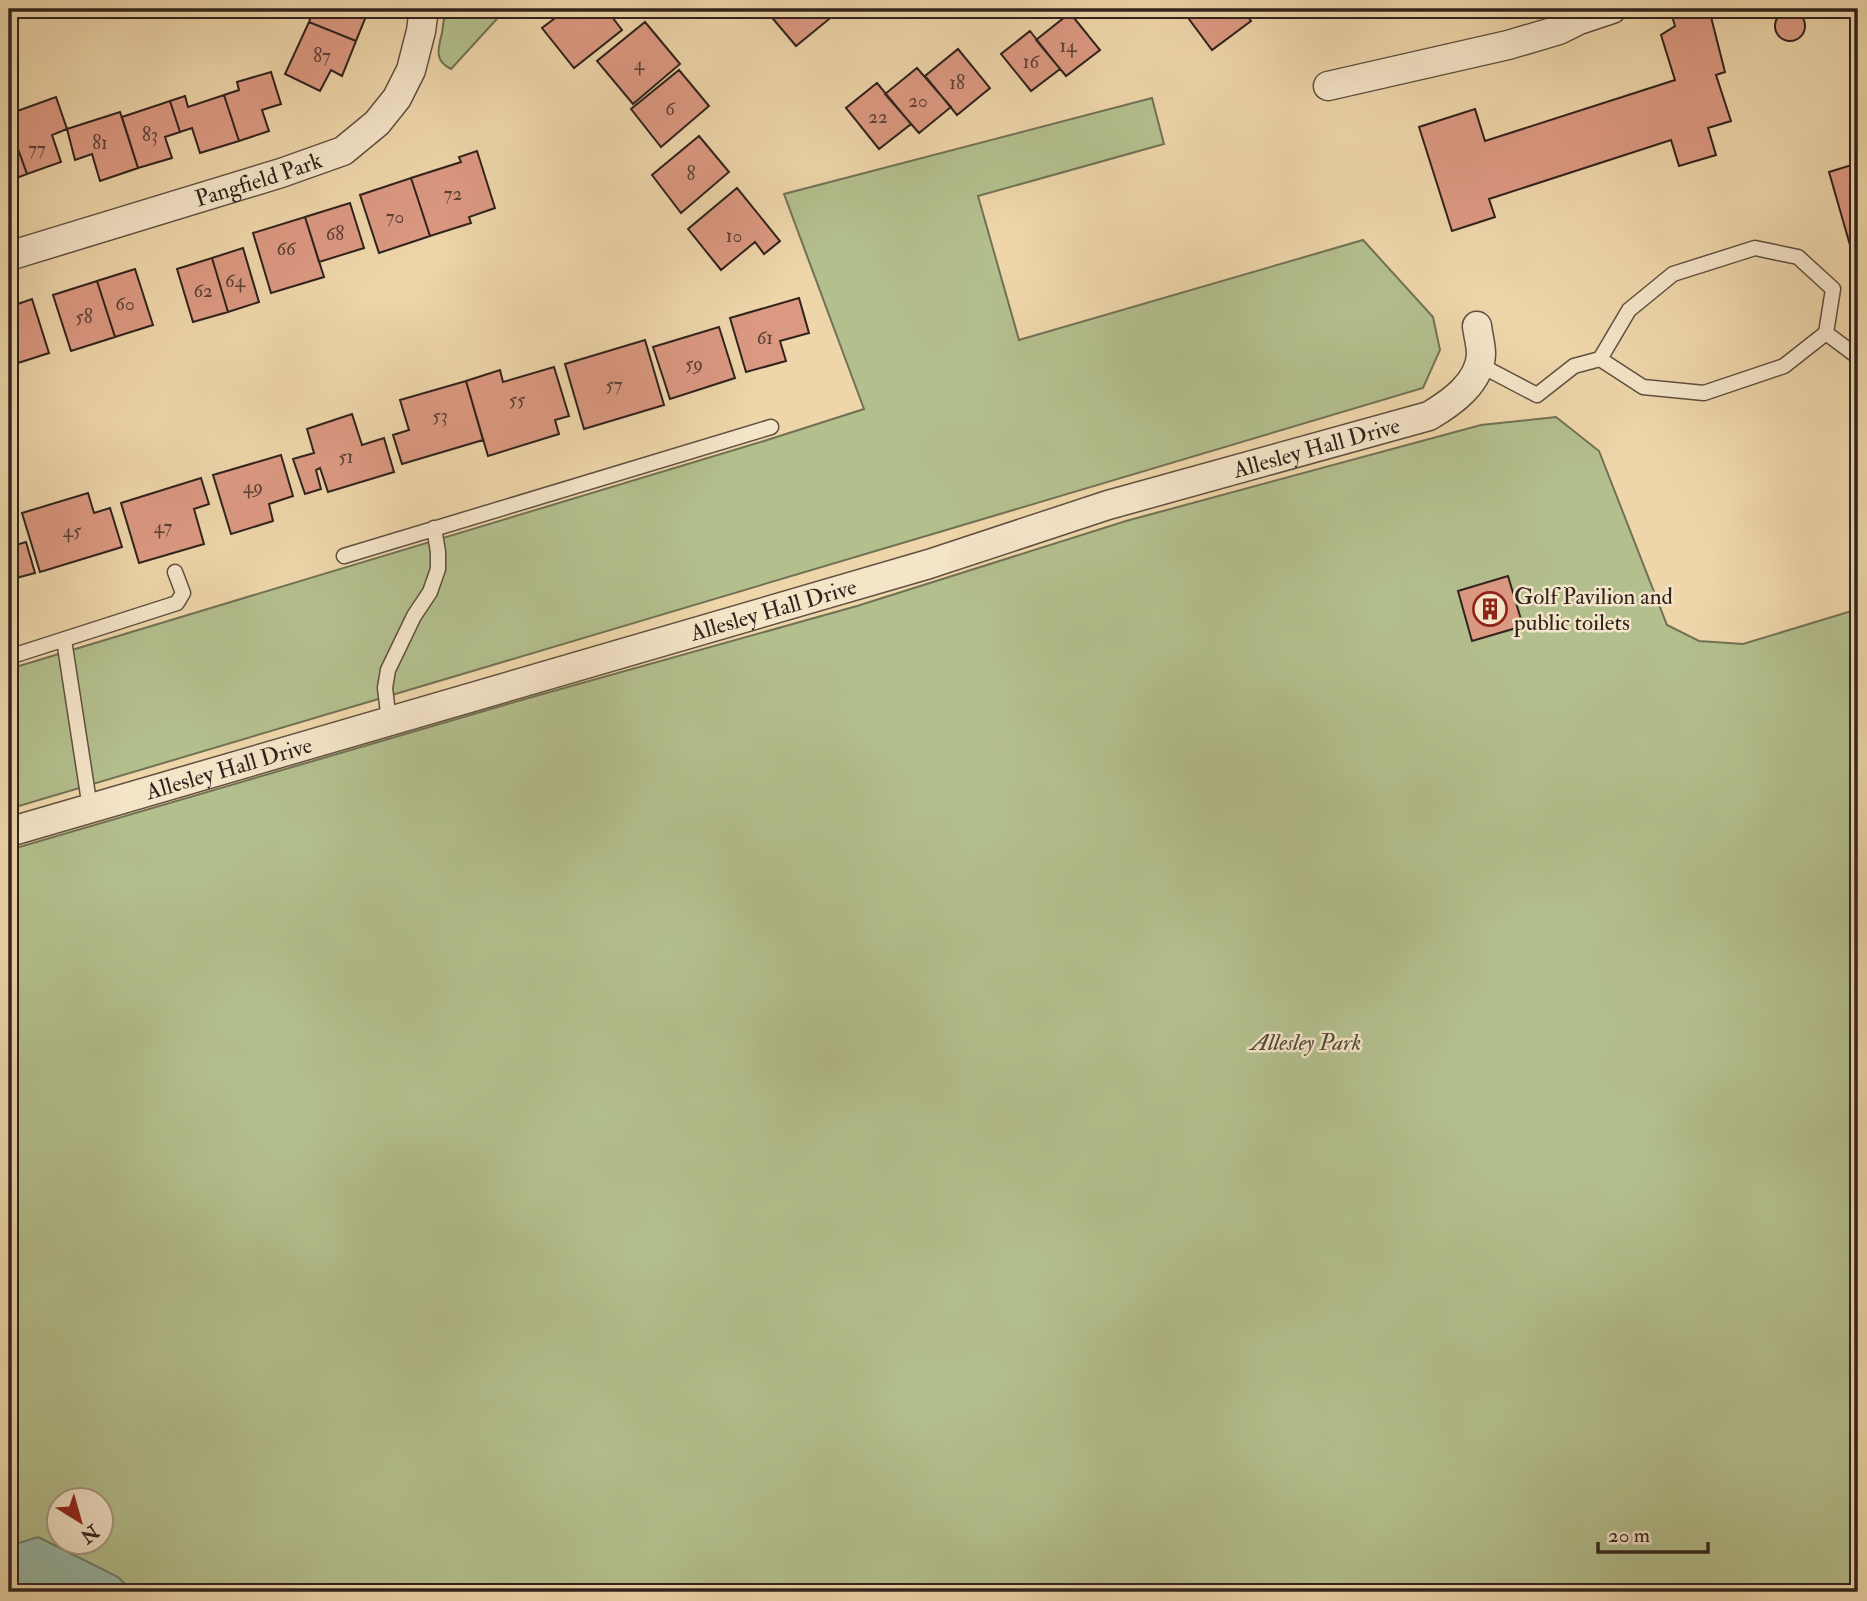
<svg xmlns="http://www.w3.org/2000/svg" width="1867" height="1601" font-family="'IM FELL Double Pica',serif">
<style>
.green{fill:#b3bf8d;stroke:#727155;stroke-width:2;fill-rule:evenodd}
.water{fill:#99b9a7;stroke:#6f7d70;stroke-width:2}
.building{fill:#dc9982;stroke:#30231d;stroke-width:2}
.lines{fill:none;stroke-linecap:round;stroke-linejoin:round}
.lane-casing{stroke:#605040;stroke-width:17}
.street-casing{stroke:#605040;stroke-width:31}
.lane{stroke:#f4e4c8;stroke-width:14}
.street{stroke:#f4e4c8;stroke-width:28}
.labels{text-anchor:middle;stroke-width:5;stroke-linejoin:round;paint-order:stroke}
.number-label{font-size:19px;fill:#5b4036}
.street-label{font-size:23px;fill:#30231d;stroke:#f4e4c8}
.poi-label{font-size:23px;fill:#30231d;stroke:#f4e4c8;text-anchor:start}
.park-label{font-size:23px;font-style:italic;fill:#514a39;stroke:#f4e4c8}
</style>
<rect width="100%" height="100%" fill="#eed6aa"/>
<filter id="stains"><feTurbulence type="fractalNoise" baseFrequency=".00286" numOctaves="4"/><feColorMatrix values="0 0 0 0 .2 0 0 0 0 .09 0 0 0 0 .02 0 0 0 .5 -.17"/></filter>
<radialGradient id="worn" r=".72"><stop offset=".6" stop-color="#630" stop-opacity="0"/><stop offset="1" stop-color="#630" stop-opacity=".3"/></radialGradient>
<path class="green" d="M 446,9 L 506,9 L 451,69 C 434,61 438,49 442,33 C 443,25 444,17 446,9 Z
M 1152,98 L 1164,144 L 978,196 L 1019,340 L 1363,240 L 1433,317 L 1440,350 L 1423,388 L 9,809 L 9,669 L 764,441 L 864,409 L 784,194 Z
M 1556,417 L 1599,451 L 1667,625 L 1699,641 L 1743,644 L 1858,609 L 1858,1592 L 9,1592 L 9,850 L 525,699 L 857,606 L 1126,521 L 1481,425 ZM 60,1500 L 102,1500 L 102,1542 L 60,1542 Z"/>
<path class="water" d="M 38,1537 L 118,1577 L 133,1592 L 9,1592 L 9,1546 Z"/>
<path class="building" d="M 314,9 L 369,9 L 356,41 L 309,22 Z
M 567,9 L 606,9 L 622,30 L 574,68 L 542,28 Z
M 775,9 L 828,9 L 834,15 L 796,46 L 769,14 Z
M 1196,9 L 1242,9 L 1251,21 L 1212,50 L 1186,15 Z
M 1670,9 L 1709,9 L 1725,72 L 1716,75 L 1731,121 L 1708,128 L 1716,155 L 1679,166 L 1671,140 L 1489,199 L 1495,217 L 1452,231 L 1419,127 L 1475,109 L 1485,141 L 1675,80 L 1661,35 L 1675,26 Z
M1775 26a15 15 0 1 1 30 0a15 15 0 1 1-30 0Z
M 1070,13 L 1100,50 L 1066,76 L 1036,40 Z
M 309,22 L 356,41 L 342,76 L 331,70 L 320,91 L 285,74 Z
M 645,22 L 680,64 L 633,104 L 597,61 Z
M 1030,31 L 1060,69 L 1031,91 L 1001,54 Z
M 958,49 L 990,88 L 957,115 L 925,76 Z
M 917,68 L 951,107 L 919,133 L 885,94 Z
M 679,70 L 709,106 L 661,147 L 631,109 Z
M 271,72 L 281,104 L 262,110 L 269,131 L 239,141 L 224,95 L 239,90 L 237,82 Z
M 877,83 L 911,124 L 879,149 L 846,108 Z
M 224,95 L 239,141 L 200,153 L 192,128 L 180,132 L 170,101 L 185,96 L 188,107 Z
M 56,97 L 67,129 L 52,135 L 61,162 L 27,174 L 9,124 L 9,114 Z
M 170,101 L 180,132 L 165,137 L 172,158 L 138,168 L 122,117 Z
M 120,112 L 138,168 L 100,181 L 92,154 L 75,160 L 67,129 Z
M 9,124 L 27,174 L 9,181 Z
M 699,136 L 729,172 L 681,213 L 652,175 Z
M 477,151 L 495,208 L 469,217 L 471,223 L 430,236 L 411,178 L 461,162 L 459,157 Z
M 1858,163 L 1858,273 L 1829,172 Z
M 411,178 L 430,236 L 379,253 L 360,195 Z
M 737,188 L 780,241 L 764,254 L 755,242 L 721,270 L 688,229 Z
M 350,203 L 364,248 L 319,262 L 305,217 Z
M 305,217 L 324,277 L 271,293 L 253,233 Z
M 243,248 L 259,302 L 228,312 L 212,258 Z
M 212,258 L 228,312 L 193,322 L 177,269 Z
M 135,269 L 153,325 L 115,337 L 97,281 Z
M 97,281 L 115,337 L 71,351 L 53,295 Z
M 799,298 L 809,333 L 780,341 L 786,361 L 746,372 L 730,318 Z
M 32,299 L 49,353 L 15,364 L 9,344 L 9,307 Z
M 719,327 L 735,378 L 670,399 L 653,347 Z
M 645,340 L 664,405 L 584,429 L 565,364 Z
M 554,367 L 569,416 L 555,420 L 559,434 L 488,456 L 466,381 L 500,370 L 503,382 Z
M 466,381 L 483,440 L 402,464 L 393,435 L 409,430 L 400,400 Z
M 352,414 L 362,445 L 384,438 L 394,472 L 328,492 L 320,468 L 316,470 L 321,489 L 305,494 L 293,459 L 314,453 L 307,429 Z
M 281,455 L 293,496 L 269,504 L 273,521 L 231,534 L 213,475 Z
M 201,478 L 209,504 L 194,509 L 204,544 L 139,563 L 121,503 Z
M 88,493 L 94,513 L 110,508 L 122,547 L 40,572 L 22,513 Z
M 26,542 L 35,573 L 9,580 L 9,547 Z
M 1508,576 L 1523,626 L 1472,641 L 1458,591 Z"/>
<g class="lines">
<g class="lane-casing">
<path id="lane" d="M 1826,333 L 1858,357
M 1478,364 L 1537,395 L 1574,366 L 1600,359 L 1629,310 L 1673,274 L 1755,248 L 1798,257 L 1833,289 L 1826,333 L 1784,366 L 1704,393 L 1643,387 L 1600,359
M 344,556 L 771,427
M 64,640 L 90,808
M 9,657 L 177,603 L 183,593 L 175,572
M 389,721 L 385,688 L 388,670 L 414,616 L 430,592 L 438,569 L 438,552 L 434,528"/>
</g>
<g class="street-casing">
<g id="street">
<path d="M 1328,86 L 1508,45 L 1559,30 L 1579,20 L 1612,9"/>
<path id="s1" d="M 9,256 L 281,173 L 343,151 L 377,123 L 397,98 L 411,70 L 421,31 L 424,9"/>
<path id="s2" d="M 9,832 L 929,564 L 1108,505 L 1429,416 C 1451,403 1480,383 1481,354 C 1481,345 1478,335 1477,326"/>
</g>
</g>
<use href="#lane" class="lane"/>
<use href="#street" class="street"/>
</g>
<defs>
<g id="building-ring" transform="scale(1.75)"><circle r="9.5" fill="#f4e4c8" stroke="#8f2418" stroke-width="1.5"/><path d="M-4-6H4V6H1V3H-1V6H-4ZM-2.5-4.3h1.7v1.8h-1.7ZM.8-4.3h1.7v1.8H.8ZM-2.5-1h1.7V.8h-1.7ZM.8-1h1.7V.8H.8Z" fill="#8f2418"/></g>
</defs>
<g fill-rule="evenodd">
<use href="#building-ring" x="1490" y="609"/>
</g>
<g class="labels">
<g class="number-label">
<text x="1068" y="52">14</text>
<text x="322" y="62">87</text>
<text x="1031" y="68">16</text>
<text x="639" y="70">4</text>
<text x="957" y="89">18</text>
<text x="918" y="107">20</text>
<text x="670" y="115">6</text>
<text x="878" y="123">22</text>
<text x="150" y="141">83</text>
<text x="100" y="149">81</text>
<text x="37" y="155">77</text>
<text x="691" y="180">8</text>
<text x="453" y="200">72</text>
<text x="395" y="223">70</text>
<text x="335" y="240">68</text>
<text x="734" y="242">10</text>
<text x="286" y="255">66</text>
<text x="235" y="287">64</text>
<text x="203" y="297">62</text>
<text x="125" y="310">60</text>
<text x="84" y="323">58</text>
<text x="765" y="344">61</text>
<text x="694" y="370">59</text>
<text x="614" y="391">57</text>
<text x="517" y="406">55</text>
<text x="440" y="422">53</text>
<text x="346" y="463">51</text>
<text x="253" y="493">49</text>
<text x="163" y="533">47</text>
<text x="72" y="537">45</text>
</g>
<g class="street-label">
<text dy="8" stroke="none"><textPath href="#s1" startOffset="261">Pangfield Park</textPath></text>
<text dy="8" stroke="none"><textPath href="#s2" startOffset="1363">Allesley Hall Drive</textPath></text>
<text dy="8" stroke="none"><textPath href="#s2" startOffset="796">Allesley Hall Drive</textPath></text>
<text dy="8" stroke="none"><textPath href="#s2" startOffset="229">Allesley Hall Drive</textPath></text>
</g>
<g class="poi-label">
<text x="1514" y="604">Golf Pavilion and<tspan x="1514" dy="26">public toilets</tspan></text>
</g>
<g class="park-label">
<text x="1306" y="1050">Allesley Park</text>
</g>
</g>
<rect width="1867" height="1601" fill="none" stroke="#eed6aa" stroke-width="35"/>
<rect x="10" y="10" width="1846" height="1580" fill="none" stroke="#30231d" stroke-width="3.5"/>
<rect x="18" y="18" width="1832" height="1566" fill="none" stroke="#30231d" stroke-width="2"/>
<g transform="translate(80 1521) rotate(143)"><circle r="33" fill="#f4e4c8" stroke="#a69784" stroke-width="2"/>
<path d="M0-5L12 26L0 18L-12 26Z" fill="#8f2418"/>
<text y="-10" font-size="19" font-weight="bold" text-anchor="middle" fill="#30231d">N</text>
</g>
<path d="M1598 1542v10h110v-10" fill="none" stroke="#30231d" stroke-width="3.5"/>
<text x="1608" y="1542" font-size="21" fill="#30231d" stroke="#f4e4c8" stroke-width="5" paint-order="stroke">20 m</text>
<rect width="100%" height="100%" filter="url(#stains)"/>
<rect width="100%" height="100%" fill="url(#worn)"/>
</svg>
